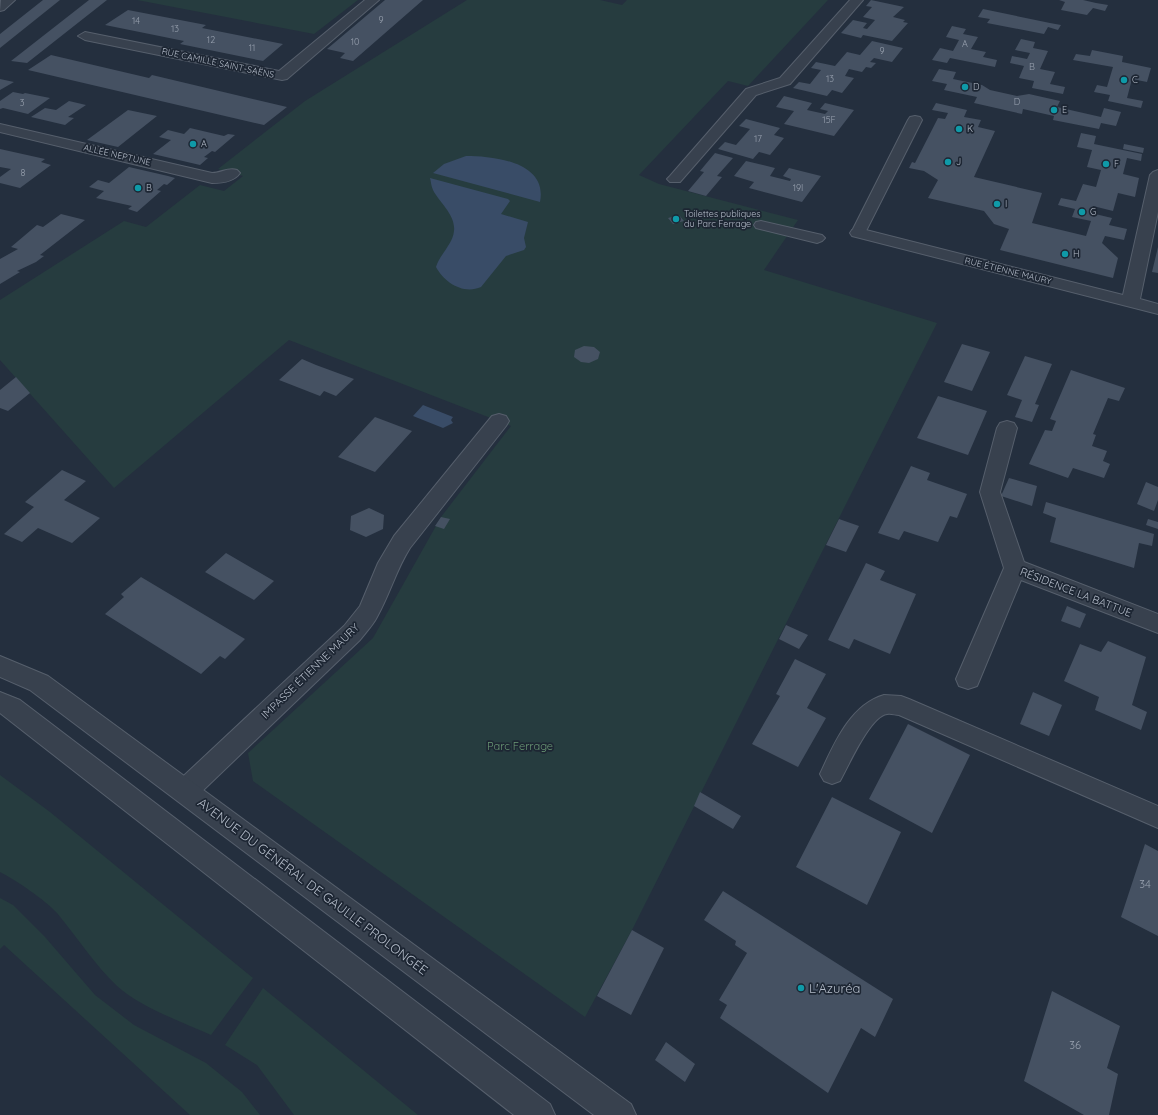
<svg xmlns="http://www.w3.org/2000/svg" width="1158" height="1115" font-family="Quicksand,sans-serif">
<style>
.green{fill:#263c3f}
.water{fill:#394c67}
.building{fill:#455162}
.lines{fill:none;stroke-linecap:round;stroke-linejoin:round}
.service-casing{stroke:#565f6c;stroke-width:2}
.minor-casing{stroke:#565f6c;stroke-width:2}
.tertiary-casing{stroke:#565f6c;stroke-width:2}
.service{fill:#38414e;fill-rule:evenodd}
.minor{fill:#38414e;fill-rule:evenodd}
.tertiary{fill:#38414e;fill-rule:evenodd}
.culture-dot{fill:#0f9aa8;stroke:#1d2633;stroke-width:1.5}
.labels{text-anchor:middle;stroke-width:3.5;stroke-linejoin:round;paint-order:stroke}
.number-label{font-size:9px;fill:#98a1af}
.far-street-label{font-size:9px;fill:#b4bcc9;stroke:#1d2633}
.far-poi-label{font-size:9px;fill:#b4bcc9;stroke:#1d2633;text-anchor:start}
.street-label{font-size:11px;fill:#b4bcc9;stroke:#1d2633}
.park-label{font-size:11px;fill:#6b9a76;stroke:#1d2633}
.near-number-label{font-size:11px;fill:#98a1af}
.near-street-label{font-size:13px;fill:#b4bcc9;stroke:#1d2633}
.near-poi-label{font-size:13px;fill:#b4bcc9;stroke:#1d2633;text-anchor:start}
</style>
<rect width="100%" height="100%" fill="#242f3e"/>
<path class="green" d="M 137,0 L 358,0 L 314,34 Z
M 467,0 L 600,0 L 622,5 L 627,0 L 828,0 L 748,86 L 728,81 L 639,175 L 659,184 L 798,220 L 764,270 L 937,323 L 632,930 L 585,1017 L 253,781 L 248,753 L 373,638 L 441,517 L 511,426 L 289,340 L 114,488 L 0,360 L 0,300 L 124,221 L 146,227 L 200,185 L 224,191 L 243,176 L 218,169 L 305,101 Z
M 0,775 L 50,812 L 253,978 L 211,1035 C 182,1022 140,1007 117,986 C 94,964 77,937 57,913 C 45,900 16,880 0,872 Z
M 0,898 L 13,905 L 45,937 L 95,995 L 134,1025 L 206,1063 L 242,1092 L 260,1115 L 190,1115 L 4,945 L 0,949 Z
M 263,988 L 418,1115 L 294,1115 L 257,1065 L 225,1045 Z"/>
<path class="water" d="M 466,156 C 494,156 548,162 540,202 L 433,173 L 444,164 Z
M 430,178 L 508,199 L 510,201 L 501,214 L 528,222 L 524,238 L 526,247 L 524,250 L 506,256 L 481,287 C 463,295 444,282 436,267 C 440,254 453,244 454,231 C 456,215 439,202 433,190 C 431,186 431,181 430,178 Z
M 423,405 L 453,417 L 451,420 L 453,423 L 443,428 L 413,416 Z"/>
<path class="building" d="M 43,0 L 60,0 L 0,48 L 0,34 Z
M 89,0 L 107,0 L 27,63 L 11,61 Z
M 385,0 L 423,0 L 353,61 L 340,58 L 345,53 L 327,49 Z
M 871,0 L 904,7 L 893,17 L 905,20 L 903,22 L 908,23 L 892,41 L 863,35 L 861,38 L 841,33 L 853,20 L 867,23 L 863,28 L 867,29 L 875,20 L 863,17 L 872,7 L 866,6 Z
M 1083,0 L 1096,3 L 1108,5 L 1105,11 L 1093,8 L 1087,15 L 1061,10 L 1065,2 L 1059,0 Z
M 983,9 L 1050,23 L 1061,25 L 1058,30 L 1048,27 L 1044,34 L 987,23 L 990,19 L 978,17 Z
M 128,10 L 206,25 L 202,28 L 283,44 L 263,61 L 180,44 L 184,41 L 105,25 Z
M 952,26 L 966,29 L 963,34 L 978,37 L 971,49 L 986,52 L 983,57 L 997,60 L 995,67 L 950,58 L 947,63 L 932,60 L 940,48 L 953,51 L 959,40 L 946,37 Z
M 1021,39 L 1035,42 L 1033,48 L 1048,51 L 1040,69 L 1055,72 L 1050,84 L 1065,87 L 1063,94 L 1032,88 L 1034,81 L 1019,78 L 1024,66 L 1010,63 L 1012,56 L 1027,59 L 1030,53 L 1015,50 Z
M 872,41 L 903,48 L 892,62 L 874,58 L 870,62 L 876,63 L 871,68 L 866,67 L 862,72 L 849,69 L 845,76 L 854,78 L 842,93 L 832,90 L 827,96 L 793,88 L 799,82 L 810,84 L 821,70 L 811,68 L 816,62 L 835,66 L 847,52 L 860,55 Z
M 1092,50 L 1123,56 L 1122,62 L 1151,68 L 1147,82 L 1132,79 L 1127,98 L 1143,101 L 1141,108 L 1108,101 L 1110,95 L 1094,92 L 1097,85 L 1107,87 L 1113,67 L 1073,60 L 1076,54 L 1090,56 Z
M 51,55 L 149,78 L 152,75 L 287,107 L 264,125 L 28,70 Z
M 939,69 L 956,72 L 953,79 L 982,85 L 990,90 L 1017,96 L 1029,94 L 1060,101 L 1057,107 L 1101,117 L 1104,108 L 1121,112 L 1116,126 L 1101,123 L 1099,129 L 1053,120 L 1054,116 L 1023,109 L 1022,114 L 974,103 L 977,97 L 944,90 L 947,84 L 932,81 Z
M 0,79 L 14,82 L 0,90 Z
M 13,92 L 23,94 L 25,93 L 50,98 L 28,114 L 3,108 L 0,109 L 0,101 Z
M 784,96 L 812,103 L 807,110 L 825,114 L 828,111 L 820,109 L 825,103 L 854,110 L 834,136 L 784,124 L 794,111 L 776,107 Z
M 69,101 L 86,105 L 68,117 L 74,118 L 65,125 L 31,117 L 45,108 L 56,110 Z
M 936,103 L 967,110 L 964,117 L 981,120 L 978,127 L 995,131 L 974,177 L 1042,193 L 1032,223 L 1086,236 L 1091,221 L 1072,217 L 1075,209 L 1058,205 L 1061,198 L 1076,201 L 1083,184 L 1096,187 L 1101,170 L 1087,167 L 1092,150 L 1077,147 L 1081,133 L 1096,136 L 1094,144 L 1142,154 L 1141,161 L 1127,158 L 1123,174 L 1139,178 L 1135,197 L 1118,193 L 1113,211 L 1093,206 L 1091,213 L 1112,218 L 1109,225 L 1127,229 L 1124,240 L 1105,236 L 1102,243 L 1118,258 L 1113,278 L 1000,250 L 1009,229 L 994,224 L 984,211 L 928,198 L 938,180 L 924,171 L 909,168 L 912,162 L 915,163 L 938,118 L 945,119 L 948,113 L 932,110 Z
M 128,110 L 157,116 L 118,147 L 87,140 Z
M 746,119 L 780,128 L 774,135 L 784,138 L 770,155 L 759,152 L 753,159 L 718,149 L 725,142 L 736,145 L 750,129 L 739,126 Z
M 190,128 L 224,136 L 228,134 L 235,135 L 215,152 L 212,151 L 204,157 L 208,158 L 200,165 L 153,154 L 171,140 L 159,137 L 168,130 L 184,134 Z
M 1124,144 L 1144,148 L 1143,153 L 1123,149 Z
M 0,149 L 45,159 L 41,162 L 51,165 L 20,188 L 0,183 L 0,177 L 11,169 L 0,167 Z
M 715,153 L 733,158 L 717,176 L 722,177 L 706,196 L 688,191 L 704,172 L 700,171 Z
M 746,161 L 775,168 L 770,176 L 790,181 L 791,179 L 783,176 L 789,168 L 821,176 L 802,202 L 749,188 L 754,182 L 734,176 Z
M 129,167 L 168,176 L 175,178 L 167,185 L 164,184 L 157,190 L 161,191 L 137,212 L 128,209 L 132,206 L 96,198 L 104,191 L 89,187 L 98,180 L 109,183 Z
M 61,214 L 85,220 L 40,255 L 44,256 L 36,262 L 17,271 L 20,272 L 0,284 L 0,259 L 18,249 L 11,247 L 37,225 L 43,227 Z
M 679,215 L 684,221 L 673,224 L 668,218 Z
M 1158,247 L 1158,273 L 1152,272 Z
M 962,344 L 990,352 L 972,391 L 944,382 Z
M 584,346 L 594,347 L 600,352 L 598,359 L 589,363 L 581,362 L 574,357 L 575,350 Z
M 1025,356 L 1052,364 L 1035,404 L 1039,405 L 1032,422 L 1015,417 L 1022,400 L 1007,395 Z
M 302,359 L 316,365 L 354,379 L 336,396 L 324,391 L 320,396 L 279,380 Z
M 1071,370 L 1125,388 L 1119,401 L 1108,398 L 1093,434 L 1096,435 L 1092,446 L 1107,451 L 1103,461 L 1110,464 L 1104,478 L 1073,468 L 1068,478 L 1029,464 L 1045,430 L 1052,431 L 1056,421 L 1050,419 Z
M 16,377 L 30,393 L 8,411 L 0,408 L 0,390 Z
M 938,396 L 987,411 L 968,455 L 917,438 Z
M 375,417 L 412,431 L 375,472 L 338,457 Z
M 911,466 L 930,473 L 927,480 L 967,494 L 957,518 L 950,516 L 938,542 L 904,531 L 899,540 L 878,533 Z
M 62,470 L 86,481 L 64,500 L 100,518 L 72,543 L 38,528 L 22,542 L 4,534 L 34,507 L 25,502 Z
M 1009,478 L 1037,486 L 1032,506 L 1001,496 Z
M 1146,482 L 1158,487 L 1158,500 L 1154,511 L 1137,504 Z
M 1046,502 L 1154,534 L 1152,546 L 1139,543 L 1134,568 L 1050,542 L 1056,518 L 1043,513 Z
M 369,508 L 384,515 L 383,529 L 366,537 L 350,530 L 351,516 Z
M 441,517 L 450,519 L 444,529 L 435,526 Z
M 839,519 L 859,526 L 846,552 L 826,545 Z
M 1148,519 L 1158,522 L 1158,529 L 1146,525 Z
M 226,553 L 274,581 L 254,600 L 205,572 Z
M 866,563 L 885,571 L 880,580 L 916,594 L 890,654 L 854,639 L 849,649 L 828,640 Z
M 141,577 L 245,639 L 225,659 L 220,656 L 201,674 L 105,614 L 124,597 L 121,594 Z
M 1067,606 L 1086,614 L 1080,628 L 1061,621 Z
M 786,625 L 808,635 L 799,649 L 779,639 Z
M 1108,641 L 1146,657 L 1132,705 L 1147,712 L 1141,730 L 1095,710 L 1099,697 L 1064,681 L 1080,644 L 1101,652 Z
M 795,659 L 826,674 L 807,708 L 826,718 L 798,767 L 752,744 L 780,696 L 776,694 Z
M 1033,692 L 1062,705 L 1049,736 L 1020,724 Z
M 908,724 L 970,755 L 932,833 L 869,799 Z
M 700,792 L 741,816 L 733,829 L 694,806 Z
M 832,797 L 901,832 L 867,905 L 796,867 Z
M 1145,844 L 1158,851 L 1158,936 L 1121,917 Z
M 723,891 L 893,999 L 875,1037 L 861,1028 L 828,1093 L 720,1018 L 727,1005 L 719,1000 L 747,953 L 735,945 L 736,941 L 704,920 Z
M 632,930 L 664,948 L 631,1015 L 597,996 Z
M 1052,991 L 1120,1026 L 1107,1068 L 1118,1074 L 1109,1115 L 1084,1115 L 1024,1081 Z
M 666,1042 L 695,1064 L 685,1082 L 655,1060 Z"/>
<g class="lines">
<g class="service-casing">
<path id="service" d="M 915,116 L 920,117 L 922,120 L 865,233 L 863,236 L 853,236 L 851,233 L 908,120 L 910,117 Z
M 761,221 L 822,235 L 825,238 L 822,241 L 817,243 L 756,228 L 754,225 L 756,222 Z
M 884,695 L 901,696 L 909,699 L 1158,806 L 1158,828 L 899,715 C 895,715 891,713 887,714 C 870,716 848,767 840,781 L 832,784 L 824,781 L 820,774 C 834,744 850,705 884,695 Z"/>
</g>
<g class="minor-casing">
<path id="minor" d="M 1,0 L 15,0 L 4,10 L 0,11 Z
M 365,0 L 379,0 L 287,79 L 282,80 L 85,40 L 78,36 L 85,32 L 279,71 Z
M 850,0 L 863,0 L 790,84 L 756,95 L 680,182 L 670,182 L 667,179 L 670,176 L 746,89 L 780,78 Z
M 0,124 L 212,173 C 221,173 228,167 237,170 L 240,173 C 234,182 222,183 212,183 L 0,132 Z
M 1158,170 L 1158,212 L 1140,299 L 1158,304 L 1158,314 L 852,236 L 850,233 L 852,230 L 858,228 L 1123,295 L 1150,175 L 1153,172 Z
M 499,414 L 506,416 L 509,421 L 506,426 L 410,548 C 396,570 390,594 377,617 C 373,625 366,632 360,640 L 194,799 L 185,803 L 176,799 L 172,791 L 176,783 L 344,626 L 360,606 L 378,563 L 394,536 L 492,416 Z
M 1007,421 L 1014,423 L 1017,428 L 1000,492 L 1024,562 L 1158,614 L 1158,633 L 1021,580 L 980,679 L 977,686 L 968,689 L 959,686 L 956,679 L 1004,568 L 980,492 L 997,428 L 1000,423 Z"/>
</g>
<g class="tertiary-casing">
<path id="tertiary" d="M 0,656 L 48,676 L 631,1104 L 636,1115 L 594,1115 L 30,690 L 0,677 Z
M 0,692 L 20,700 L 550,1104 L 555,1115 L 514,1115 L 0,713 Z"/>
</g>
<use href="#service" class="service"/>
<use href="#minor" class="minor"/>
<use href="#tertiary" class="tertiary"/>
</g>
<g class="culture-dot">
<circle cx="1124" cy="80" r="4"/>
<circle cx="965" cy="87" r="4"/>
<circle cx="1054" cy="110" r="4"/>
<circle cx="959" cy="129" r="4"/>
<circle cx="193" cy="144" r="4"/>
<circle cx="948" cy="162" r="4"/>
<circle cx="1106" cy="164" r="4"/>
<circle cx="138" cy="188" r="4"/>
<circle cx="997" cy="204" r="4"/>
<circle cx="1082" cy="212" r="4"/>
<circle cx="676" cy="219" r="4"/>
<circle cx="1065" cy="254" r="4"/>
<circle cx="801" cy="988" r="4"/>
</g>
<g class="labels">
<g class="number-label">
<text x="381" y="23">9</text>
<text x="136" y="24">14</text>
<text x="175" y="32">13</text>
<text x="211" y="43">12</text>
<text x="355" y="45">10</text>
<text x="965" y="47">A</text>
<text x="252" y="51">11</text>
<text x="882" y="54">9</text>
<text x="1032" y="70">B</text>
<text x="830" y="82">13</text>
<text x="1017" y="105">D</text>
<text x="22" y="106">3</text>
<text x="829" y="123">15F</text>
<text x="758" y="142">17</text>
<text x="23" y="176">8</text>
<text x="798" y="191">19I</text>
</g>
<g class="far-street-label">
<text transform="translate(218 63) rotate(12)" y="3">RUE CAMILLE SAINT-SAËNS</text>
<text transform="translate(117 155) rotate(13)" y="3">ALLÉE NEPTUNE</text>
<text transform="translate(1008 271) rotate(14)" y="3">RUE ÉTIENNE MAURY</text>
</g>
<g class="far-poi-label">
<text x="1132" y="83">C</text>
<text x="973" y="90">D</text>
<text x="1062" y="113">E</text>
<text x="967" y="132">K</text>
<text x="201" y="147">A</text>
<text x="956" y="165">J</text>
<text x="1114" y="167">F</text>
<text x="146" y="191">B</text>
<text x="1005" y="207">I</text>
<text x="1090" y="215">G</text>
<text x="684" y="217">Toilettes publiques<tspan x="684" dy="10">du Parc Ferrage</tspan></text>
<text x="1073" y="257">H</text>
</g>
<g class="street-label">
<text transform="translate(1076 592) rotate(21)" y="4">RÉSIDENCE LA BATTUE</text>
<text transform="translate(310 671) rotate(-44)" y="4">IMPASSE ÉTIENNE MAURY</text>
</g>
<g class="park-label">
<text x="520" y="750">Parc Ferrage</text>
</g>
<g class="near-number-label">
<text x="1145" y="888">34</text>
<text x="1075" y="1049">36</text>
</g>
<g class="near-street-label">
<text transform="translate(313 886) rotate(37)" y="5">AVENUE DU GÉNÉRAL DE GAULLE PROLONGÉE</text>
</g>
<g class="near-poi-label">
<text x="809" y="993">L'Azuréa</text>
</g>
</g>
</svg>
